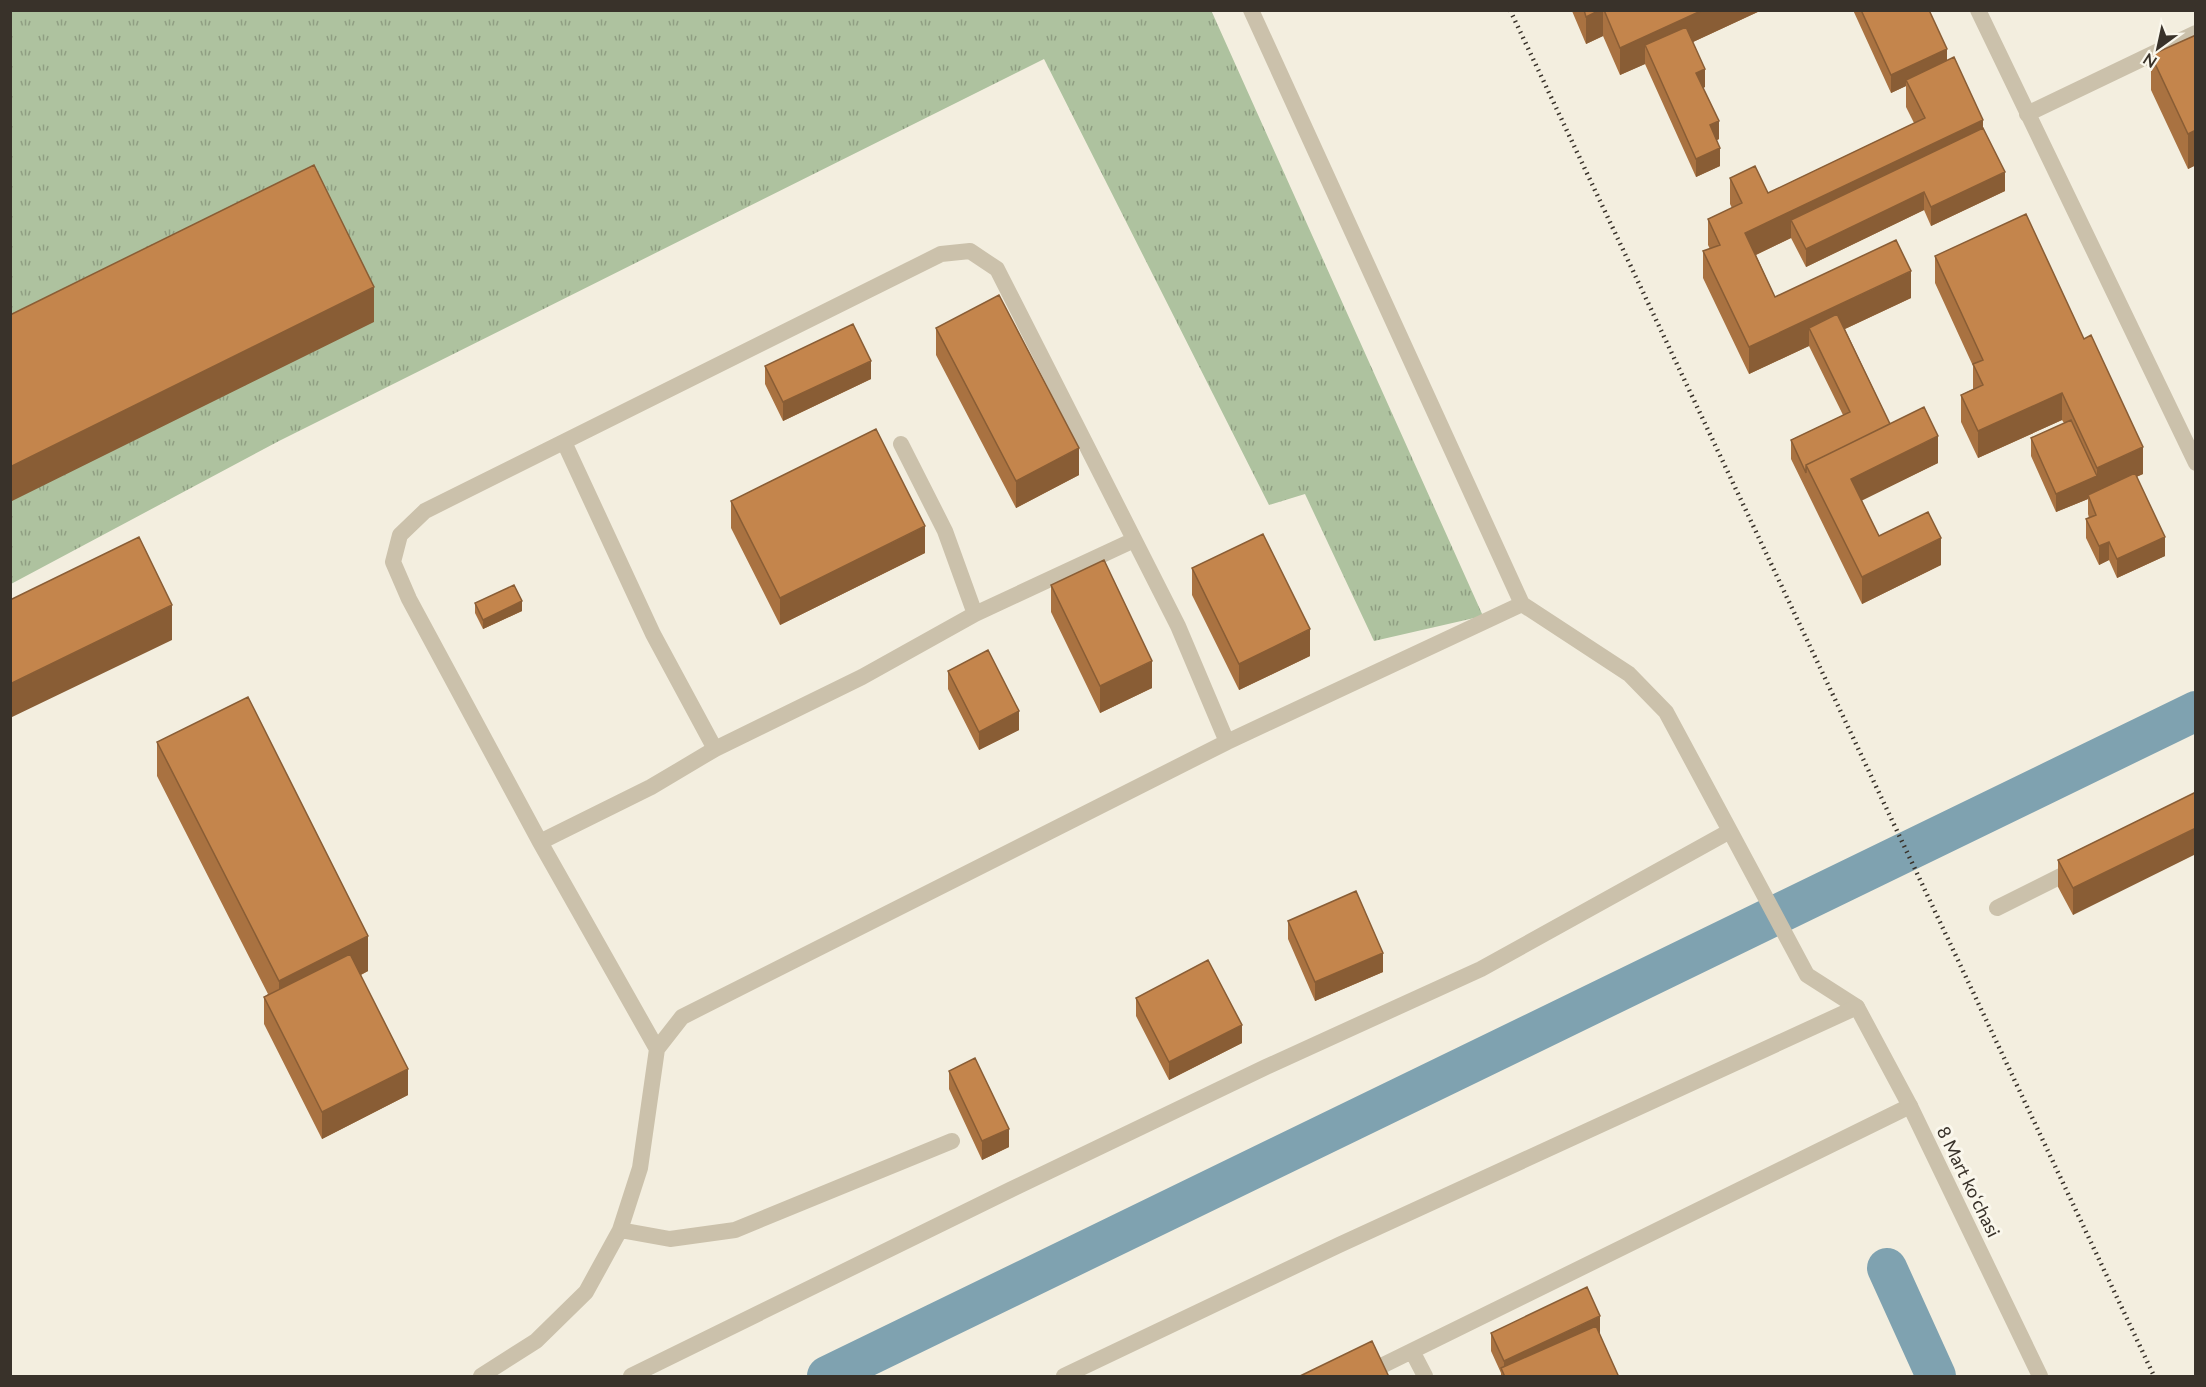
<svg xmlns="http://www.w3.org/2000/svg" width="2206" height="1387" font-family="Lato,sans-serif">
<style>
.grass{fill:url(#grass-tufts)}
.lines{fill:none;stroke-linecap:round;stroke-linejoin:round}
.canal{stroke:#7fa2b0;stroke-width:40}
.service{stroke:#cbc1ab;stroke-width:16}
.minor{stroke:#cbc1ab;stroke-width:16}
.rail{stroke:#39322a;stroke-width:4.5;stroke-dasharray:1.5 4.5;stroke-linecap:butt}
.wall{fill:#a97241}
.shaded-wall{fill:#895d35}
.building{fill:#c4854c;stroke:#895d35;stroke-width:1.5}
.labels{text-anchor:middle;stroke-width:6;stroke-linejoin:round;paint-order:stroke}
.street-label{font-size:18px;fill:#39322a;stroke:#faf7ec}
</style>
<defs>
<pattern id="grass-tufts" width="24" height="20" patternUnits="userSpaceOnUse" patternTransform="scale(1.5)"><rect width="24" height="20" fill="#aec29f"/><path d="M3 7l-1-3M5 7V3M7 7l1-3M15 17l-1-3M17 17v-4M19 17l1-3" fill="none" stroke="#8f9e82"/></pattern>
</defs>
<rect width="100%" height="100%" fill="#f3eedf"/>
<path class="grass" d="M 1211,10 L 1483,616 L 1374,641 L 1305,494 L 1269,505 L 1044,59 L 279,441 L 11,584 L 11,11 Z"/>
<g class="lines">
<path class="canal" d="M 1887,1268 L 1936,1376
M 827,1376 L 2196,711"/>
<path class="service" d="M 1251,10 L 1522,604
M 2027,114 L 2196,33
M 564,442 L 653,634 L 715,749
M 901,444 L 945,531 L 975,614
M 540,842 L 651,787 L 715,749 L 862,677 L 975,614 L 1134,540
M 1997,908 L 2077,868
M 657,1049 L 540,842 L 409,599 L 393,562 L 400,535 L 425,511 L 941,254 L 970,251 L 997,269 L 1178,626 L 1227,742
M 620,1230 L 670,1239 L 735,1230 L 952,1141
M 1412,1351 L 1425,1376
M 481,1376 L 536,1341 L 586,1292 L 620,1230 L 640,1168 L 657,1049 L 682,1017 L 1227,742 L 1522,604 L 1629,674 L 1666,712 L 1730,831
M 631,1376 L 1010,1190 L 1266,1067 L 1481,969 L 1730,831 L 1807,975 L 1857,1007
M 1361,1376 L 1910,1106"/>
<path class="minor" d="M 1978,10 L 2196,463
M 1064,1376 L 1339,1245 L 1857,1007 L 1910,1106 L 2040,1376"/>
<path class="rail" d="M 1510,10 L 2154,1376"/>
</g>
<path class="wall" d="M 1762,10 L 1693,42 L 1705,87 L 1703,88 L 1719,139 L 1717,140 L 1720,166 L 1696,177 L 1645,64 L 1620,75 L 1603,36 L 1586,44 L 1572,11 Z
M 1853,10 L 1929,10 L 1947,61 L 1983,128 L 2005,191 L 1931,226 L 1924,210 L 1806,267 L 1791,238 L 1756,255 L 1775,297 L 1911,298 L 1845,329 L 1890,424 L 1938,463 L 1861,500 L 1879,536 L 1941,565 L 1862,604 L 1791,459 L 1791,440 L 1843,415 L 1809,346 L 1749,374 L 1703,278 L 1703,251 L 1710,249 L 1708,245 L 1708,219 L 1732,208 L 1730,204 L 1730,178 L 1768,193 L 1914,123 L 1906,107 L 1906,86 L 1891,93 Z
M 2196,35 L 2196,165 L 2188,169 L 2151,90 L 2151,55 Z
M 1935,256 L 2143,474 L 2136,477 L 2165,556 L 2117,578 L 2109,560 L 2099,565 L 2086,538 L 2086,519 L 2089,518 L 2088,514 L 2088,499 L 2056,512 L 2031,456 L 2031,438 L 2064,423 L 2062,420 L 1978,458 L 1961,422 L 1961,395 L 1973,389 L 1973,366 L 1935,283 Z
M 936,328 L 1079,475 L 1016,508 L 936,355 Z
M 765,366 L 871,379 L 783,421 L 765,384 Z
M 731,501 L 925,553 L 780,625 L 731,528 Z
M 1192,568 L 1310,656 L 1239,690 L 1192,595 Z
M 1051,585 L 1152,688 L 1100,713 L 1051,612 Z
M 475,603 L 522,611 L 483,629 L 475,613 Z
M 948,671 L 1019,730 L 979,750 L 948,689 Z
M 157,742 L 368,971 L 361,975 L 408,1095 L 322,1139 L 264,1024 L 264,997 L 268,994 L 157,776 Z
M 2196,792 L 2073,915 L 2058,887 L 2058,860 Z
M 1288,921 L 1383,972 L 1315,1001 L 1288,939 Z
M 1136,998 L 1242,1043 L 1169,1080 L 1136,1016 Z
M 949,1071 L 1009,1147 L 982,1160 L 949,1089 Z
M 1491,1333 L 1600,1335 L 1618,1377 L 1501,1377 L 1501,1373 L 1491,1351 Z"/>
<path class="shaded-wall" d="M 1600,10 L 1603,10 L 1603,36 L 1586,44 L 1586,17 Z
M 1703,10 L 1762,10 L 1652,61 L 1645,45 L 1645,64 L 1620,75 L 1620,48 Z
M 1947,49 L 1947,68 L 1906,80 L 1906,86 L 1891,93 L 1891,75 Z
M 1705,69 L 1705,87 L 1696,91 L 1696,73 Z
M 1983,120 L 1983,147 L 1791,220 L 1791,238 L 1745,260 L 1745,233 Z
M 1719,121 L 1719,139 L 1710,143 L 1710,125 Z
M 2196,130 L 2196,165 L 2188,169 L 2188,134 Z
M 1720,148 L 1720,166 L 1696,177 L 1696,159 Z
M 2005,172 L 2005,191 L 1931,226 L 1931,207 Z
M 1924,192 L 1924,210 L 1806,267 L 1806,249 Z
M 1911,271 L 1911,298 L 1817,342 L 1809,328 L 1809,346 L 1749,374 L 1749,347 Z
M 374,287 L 374,322 L 10,502 L 10,467 Z
M 871,361 L 871,379 L 783,421 L 783,402 Z
M 2062,393 L 2062,420 L 1978,458 L 1978,431 Z
M 1938,436 L 1938,463 L 1851,506 L 1851,479 Z
M 2143,447 L 2143,474 L 2089,498 L 2088,495 L 2088,499 L 2056,512 L 2056,494 L 2097,476 L 2097,468 Z
M 1079,448 L 1079,475 L 1016,508 L 1016,481 Z
M 925,526 L 925,553 L 780,625 L 780,598 Z
M 2165,537 L 2165,556 L 2117,578 L 2117,559 Z
M 1941,538 L 1941,565 L 1862,604 L 1862,577 Z
M 2109,542 L 2109,560 L 2099,565 L 2099,546 Z
M 522,601 L 522,611 L 483,629 L 483,620 Z
M 172,605 L 172,640 L 10,718 L 10,684 Z
M 1310,629 L 1310,656 L 1239,690 L 1239,664 Z
M 1152,661 L 1152,688 L 1100,713 L 1100,686 Z
M 1019,711 L 1019,730 L 979,750 L 979,732 Z
M 2196,828 L 2196,854 L 2073,915 L 2073,888 Z
M 368,936 L 368,971 L 279,1016 L 279,981 Z
M 1383,953 L 1383,972 L 1315,1001 L 1315,982 Z
M 1242,1025 L 1242,1043 L 1169,1080 L 1169,1062 Z
M 408,1069 L 408,1095 L 322,1139 L 322,1112 Z
M 1009,1129 L 1009,1147 L 982,1160 L 982,1141 Z
M 1600,1316 L 1600,1335 L 1511,1377 L 1504,1376 L 1504,1361 Z"/>
<path class="building" d="M 1584,10 L 1600,10 L 1586,17 Z
M 1604,10 L 1703,10 L 1620,48 Z
M 1861,10 L 1929,10 L 1947,49 L 1891,75 Z
M 1686,27 L 1705,69 L 1696,73 L 1719,121 L 1710,125 L 1720,148 L 1696,159 L 1645,45 Z
M 2196,35 L 2196,130 L 2188,134 L 2151,55 Z
M 1954,57 L 1983,120 L 1745,233 L 1775,297 L 1896,240 L 1911,271 L 1749,347 L 1703,251 L 1720,245 L 1708,219 L 1742,203 L 1730,178 L 1755,166 L 1768,193 L 1925,118 L 1906,80 Z
M 1983,128 L 2005,172 L 1931,207 L 1924,192 L 1806,249 L 1791,220 Z
M 314,165 L 374,287 L 10,467 L 10,315 Z
M 2026,214 L 2084,339 L 2091,335 L 2143,447 L 2097,468 L 2062,393 L 1978,431 L 1961,395 L 1983,385 L 1973,364 L 1983,360 L 1935,256 Z
M 999,295 L 1079,448 L 1016,481 L 936,328 Z
M 1837,314 L 1890,424 L 1806,465 L 1806,473 L 1791,440 L 1850,412 L 1809,328 Z
M 853,324 L 871,361 L 783,402 L 765,366 Z
M 1924,407 L 1938,436 L 1851,479 L 1879,536 L 1928,512 L 1941,538 L 1862,577 L 1806,465 Z
M 2071,420 L 2097,476 L 2056,494 L 2031,438 Z
M 876,429 L 925,526 L 780,598 L 731,501 Z
M 2135,473 L 2165,537 L 2117,559 L 2109,542 L 2099,546 L 2086,519 L 2096,515 L 2088,495 Z
M 1263,534 L 1310,629 L 1239,664 L 1192,568 Z
M 139,537 L 172,605 L 10,684 L 10,600 Z
M 1104,560 L 1152,661 L 1100,686 L 1051,585 Z
M 514,585 L 522,601 L 483,620 L 475,603 Z
M 988,650 L 1019,711 L 979,732 L 948,671 Z
M 248,697 L 368,936 L 279,981 L 157,742 Z
M 2196,792 L 2196,828 L 2073,888 L 2058,860 Z
M 1356,891 L 1383,953 L 1315,982 L 1288,921 Z
M 350,954 L 408,1069 L 322,1112 L 264,997 Z
M 1208,960 L 1242,1025 L 1169,1062 L 1136,998 Z
M 975,1058 L 1009,1129 L 982,1141 L 949,1071 Z
M 1587,1287 L 1600,1316 L 1504,1361 L 1491,1333 Z
M 1596,1326 L 1618,1375 L 1616,1377 L 1505,1377 L 1501,1368 Z
M 1372,1341 L 1389,1377 L 1298,1377 Z"/>
<g class="labels">
<g class="street-label">
<text transform="translate(1968 1182) rotate(64)" y="6">8 Mart koʻchasi</text>
</g>
</g>
<rect width="2206" height="1387" fill="none" stroke="#39322a" stroke-width="24"/>
<g transform="translate(2158 48) rotate(213)" stroke="#faf7ec" stroke-width="4.5" paint-order="stroke">
<path d="M0-4.5L10 22L0 15L-10 22Z" fill="#39322a"/>
<text y="-9" font-size="16" font-weight="bold" text-anchor="middle" fill="#39322a">N</text>
</g>
</svg>
